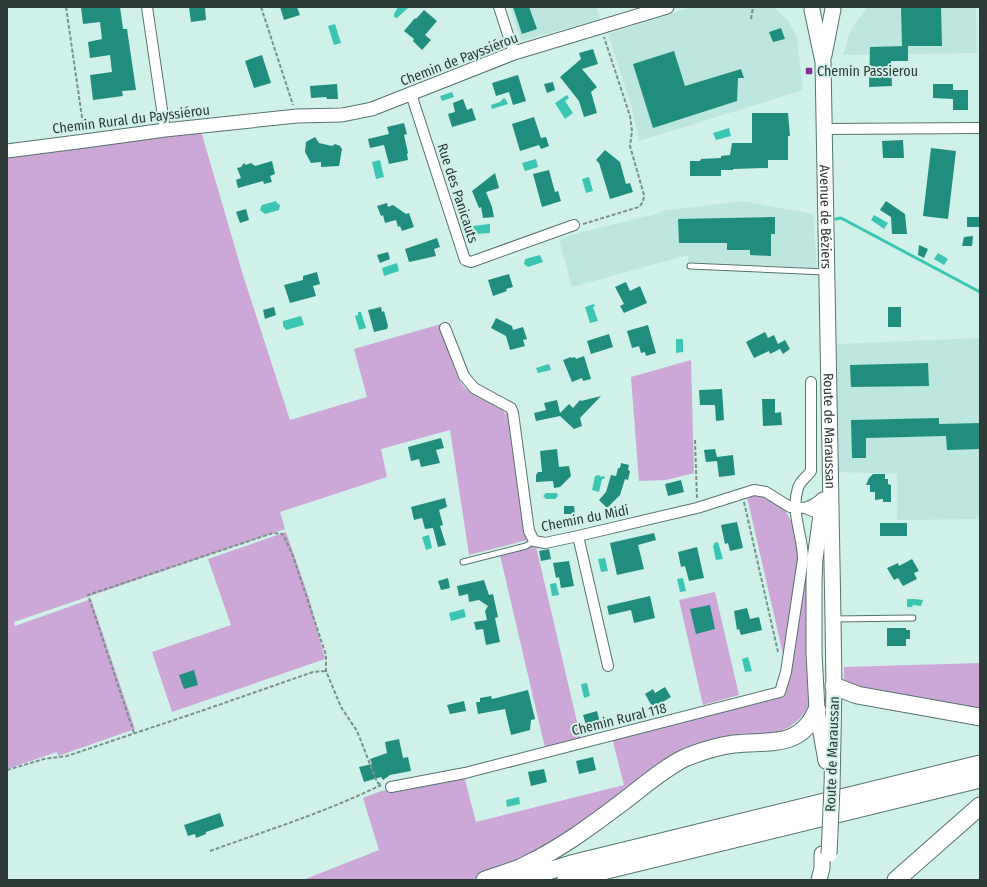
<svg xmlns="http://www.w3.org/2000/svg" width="987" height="887" font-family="'Fira Sans Condensed',sans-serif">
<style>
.built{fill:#bce6de}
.green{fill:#cca7d8}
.water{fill:#3ac6b2}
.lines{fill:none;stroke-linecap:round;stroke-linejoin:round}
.stream{stroke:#3ac6b2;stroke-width:3}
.building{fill:#208d7e}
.service-casing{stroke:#55736d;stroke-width:7}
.minor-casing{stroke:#55736d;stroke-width:12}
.tertiary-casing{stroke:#55736d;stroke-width:15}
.secondary-casing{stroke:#55736d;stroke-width:17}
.trunk-casing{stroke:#55736d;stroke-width:19}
.path{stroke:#7a908b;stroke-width:2;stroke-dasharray:4 2;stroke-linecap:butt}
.service{stroke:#fff;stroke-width:5}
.minor{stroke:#fff;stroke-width:10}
.tertiary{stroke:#fff;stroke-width:13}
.secondary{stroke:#fff;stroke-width:15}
.trunk{stroke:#fff;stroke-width:17}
.secondary-bridge-casing{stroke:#55736d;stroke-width:17;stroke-linecap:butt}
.secondary-bridge{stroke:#fff;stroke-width:15}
.poi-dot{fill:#842e9c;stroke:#d0f1ea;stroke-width:1.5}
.labels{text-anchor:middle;stroke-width:4;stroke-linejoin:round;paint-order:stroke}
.street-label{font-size:14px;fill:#2d3a37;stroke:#d0f1ea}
.poi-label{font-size:14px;fill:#2d3a37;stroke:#d0f1ea;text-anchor:start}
</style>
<rect width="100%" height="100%" fill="#d0f1ea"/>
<path class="built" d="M 510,7 L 596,7 L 600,19 L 521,41 Z
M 692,7 L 773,7 L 787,19 L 797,37 L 803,90 L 639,141 L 632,108 L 608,34 Z
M 868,7 L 976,7 L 977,53 L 843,55 L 851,29 Z
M 742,201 L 813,214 L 817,268 L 688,262 L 688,255 L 572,287 L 559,239 L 582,232 L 661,213 L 661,211 Z
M 980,338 L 980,519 L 897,520 L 897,474 L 839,472 L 837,344 Z"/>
<path class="green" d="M 201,131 L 243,275 L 290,420 L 367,397 L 354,349 L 441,324 C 446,339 454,378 465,388 C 475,397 491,403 503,409 L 505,414 L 511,412 L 527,540 L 469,555 L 450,430 L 381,449 L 387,477 L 280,512 L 285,529 L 14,622 L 15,626 L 91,599 L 135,729 L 58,756 L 57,752 L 7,769 L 7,157 L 85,148 Z
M 691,360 L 694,473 L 666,480 L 639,481 L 631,377 Z
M 760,495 L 785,510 L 792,523 L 799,554 L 785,663 L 747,497 Z
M 286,532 L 309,598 L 325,659 L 172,712 L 152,652 L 231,625 L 208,559 Z
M 535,542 L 581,739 L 545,748 L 499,551 Z
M 810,553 L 810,705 C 790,737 770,733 736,737 C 730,737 721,737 716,740 C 702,747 688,757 675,766 C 611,809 545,860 470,880 L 303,880 L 379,850 L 363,798 L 381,791 L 464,776 L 476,822 L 624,785 L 612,738 L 771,697 L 775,699 L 784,692 Z
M 715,592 L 739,695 L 703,705 L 679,600 Z
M 980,663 L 980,713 L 844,686 L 844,667 Z"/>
<path class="water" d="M 398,7 L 408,7 L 408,8 L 397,18 L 394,17 L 394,14 Z
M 335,24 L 341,43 L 334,45 L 328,26 Z
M 452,92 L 454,97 L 442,101 L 440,96 Z
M 567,95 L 569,98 L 565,101 L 573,113 L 565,119 L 555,103 Z
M 504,98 L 506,100 L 508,104 L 492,109 L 491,105 L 500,102 Z
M 729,128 L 731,136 L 716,140 L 713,133 Z
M 536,159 L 538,167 L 525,171 L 522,163 Z
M 380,160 L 384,177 L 376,179 L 372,162 Z
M 589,177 L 593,191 L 586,193 L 582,179 Z
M 276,201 L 277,203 L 280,205 L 279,210 L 265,214 L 260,210 L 262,205 Z
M 874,215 L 888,223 L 884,229 L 871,220 Z
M 490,224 L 490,233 L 476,234 L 475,230 L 472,230 L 472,226 Z
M 938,253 L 948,259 L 944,265 L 934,259 Z
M 540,255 L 543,262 L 528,267 L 524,264 L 525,259 Z
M 397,263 L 399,271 L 384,276 L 382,268 Z
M 594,304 L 595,306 L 593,307 L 598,321 L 590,323 L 585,307 Z
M 358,312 L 361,312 L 366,328 L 359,330 L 355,316 L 358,315 Z
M 301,316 L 304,325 L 286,330 L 283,326 L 283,321 Z
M 676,339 L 683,339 L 683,352 L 676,353 Z
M 549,364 L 551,370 L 538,373 L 536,368 Z
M 599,475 L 601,477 L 603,476 L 605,477 L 604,479 L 602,479 L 599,492 L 592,490 L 595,476 Z
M 546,493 L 557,493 L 558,496 L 555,499 L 546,499 L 543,496 Z
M 429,535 L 432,548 L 426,550 L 422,537 Z
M 718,542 L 723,559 L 716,560 L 713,546 L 714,545 L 714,543 Z
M 605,558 L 608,571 L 601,572 L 598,559 Z
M 683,578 L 686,591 L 680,592 L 677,579 Z
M 556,583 L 559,595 L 552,596 L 550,584 Z
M 907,599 L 915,599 L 923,600 L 921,606 L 913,605 L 912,607 L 907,607 Z
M 464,609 L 466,617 L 451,621 L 449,613 Z
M 748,657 L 752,671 L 745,672 L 742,659 Z
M 587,683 L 590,696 L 584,698 L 581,684 Z
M 519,797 L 520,804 L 507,807 L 506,800 Z"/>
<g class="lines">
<path class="stream" d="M 836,219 L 841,218 L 980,292"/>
</g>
<path class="building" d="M 81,7 L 120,7 L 123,29 L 127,29 L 136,90 L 122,91 L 123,96 L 93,100 L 90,75 L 112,72 L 110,55 L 90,58 L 88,42 L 102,39 L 100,22 L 83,24 Z
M 189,7 L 205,7 L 206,20 L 191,22 Z
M 280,7 L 297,7 L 300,15 L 284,20 Z
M 513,7 L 529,7 L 537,29 L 522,34 Z
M 901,7 L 941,8 L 942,46 L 908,46 L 908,61 L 891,61 L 892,86 L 869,87 L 870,47 L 907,46 L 902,46 Z
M 424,10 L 437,21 L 425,35 L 431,40 L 422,50 L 413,41 L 414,39 L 404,31 L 415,18 L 416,19 Z
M 781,28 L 785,39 L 773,42 L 769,32 Z
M 593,49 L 598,64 L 582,69 L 597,87 L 591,92 L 597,113 L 584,117 L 579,101 L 560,77 L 581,59 L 579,53 Z
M 674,51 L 685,86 L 741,69 L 744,78 L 738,78 L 737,101 L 653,128 L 633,64 Z
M 262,55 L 271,83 L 254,88 L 245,61 Z
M 518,75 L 526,101 L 513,105 L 509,92 L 496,96 L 492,83 Z
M 553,82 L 555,90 L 547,93 L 544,84 Z
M 337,84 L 338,99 L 327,99 L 326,97 L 311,98 L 310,86 Z
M 933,84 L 953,84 L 953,90 L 968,90 L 968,110 L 953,110 L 953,99 L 933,98 Z
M 463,99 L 467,110 L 472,108 L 476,120 L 452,127 L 448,114 L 455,112 L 453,103 Z
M 752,113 L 788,113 L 790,136 L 788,136 L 788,160 L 768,160 L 768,168 L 733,169 L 733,170 L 721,170 L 721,176 L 690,176 L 690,161 L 700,161 L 701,159 L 721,158 L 721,156 L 730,155 L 732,143 L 752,143 Z
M 534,117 L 541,138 L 546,137 L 549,146 L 541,149 L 539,145 L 520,151 L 512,124 Z
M 404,123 L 407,134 L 404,135 L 408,153 L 407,154 L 408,160 L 389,164 L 384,145 L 370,148 L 368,139 L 389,134 L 387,127 Z
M 315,137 L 319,143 L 332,146 L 335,144 L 340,146 L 342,149 L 339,166 L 321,167 L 321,162 L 311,163 L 305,152 L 306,142 Z
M 903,140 L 904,158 L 883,158 L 882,141 Z
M 931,148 L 956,151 L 948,219 L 923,216 Z
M 605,150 L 620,162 L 626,184 L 630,183 L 633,192 L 610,199 L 599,163 L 596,160 Z
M 272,161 L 275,174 L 270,176 L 272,182 L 264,184 L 263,181 L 238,188 L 236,180 L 241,178 L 237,168 L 241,167 L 244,163 L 246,165 L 251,163 L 255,166 Z
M 549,170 L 555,192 L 558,191 L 561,201 L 542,207 L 533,174 Z
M 495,173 L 499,188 L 486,192 L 492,207 L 494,217 L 483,218 L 481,207 L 479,208 L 472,191 Z
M 886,201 L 905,214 L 907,234 L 892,234 L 891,217 L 880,210 Z
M 387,203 L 388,207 L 393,205 L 406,214 L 409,213 L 414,227 L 402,231 L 400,226 L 398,227 L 396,220 L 385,223 L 383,215 L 381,216 L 377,206 Z
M 246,209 L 249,220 L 240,223 L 236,212 Z
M 775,217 L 775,234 L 771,234 L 771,256 L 750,255 L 750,250 L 727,250 L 727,243 L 679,243 L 678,219 Z
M 967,217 L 980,217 L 980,227 L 967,227 Z
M 973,236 L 972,246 L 962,246 L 964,237 Z
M 437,238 L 440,247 L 434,249 L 436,256 L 409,262 L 405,249 Z
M 919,245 L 928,249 L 924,258 L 918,255 Z
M 388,252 L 390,259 L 380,263 L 377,255 Z
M 317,272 L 320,284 L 313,286 L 316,296 L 290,303 L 284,285 L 303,280 L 303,276 Z
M 509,274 L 513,287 L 506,289 L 507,291 L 493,296 L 488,280 Z
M 626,282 L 630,291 L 640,286 L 647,303 L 624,313 L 620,306 L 624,304 L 615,287 Z
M 274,307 L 276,315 L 265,319 L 263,310 Z
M 381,307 L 382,312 L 384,311 L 388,326 L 387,329 L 374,332 L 368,310 Z
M 888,307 L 901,307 L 901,327 L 888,327 Z
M 496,318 L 512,326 L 513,330 L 523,327 L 527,339 L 523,340 L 525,346 L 510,350 L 506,336 L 491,328 Z
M 648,325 L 656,353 L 646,356 L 645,352 L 641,353 L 639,346 L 632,348 L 627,331 Z
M 765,332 L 768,338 L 774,335 L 778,344 L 785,340 L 790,349 L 783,354 L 780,349 L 770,354 L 769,351 L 754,358 L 746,342 Z
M 609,334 L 613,347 L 591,354 L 587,341 Z
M 584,356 L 591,379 L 583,381 L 582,378 L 572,382 L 563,360 L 571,357 L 572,358 L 575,357 L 576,359 Z
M 928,363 L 929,386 L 851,387 L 850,365 Z
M 722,389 L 724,420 L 716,421 L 715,405 L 700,405 L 699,390 Z
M 601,396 L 580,418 L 582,426 L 574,429 L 560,416 L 536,421 L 534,413 L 546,410 L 544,403 L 557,400 L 560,413 L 569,404 L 573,408 L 580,400 L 581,401 Z
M 762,399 L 775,399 L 775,413 L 781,412 L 782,425 L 763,426 Z
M 939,418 L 939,424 L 980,423 L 980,449 L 947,450 L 946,436 L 866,438 L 866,458 L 852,458 L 851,420 Z
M 441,438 L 444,448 L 436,450 L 440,463 L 421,467 L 419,459 L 411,461 L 408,447 Z
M 557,449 L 559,467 L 569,466 L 571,476 L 560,487 L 554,488 L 553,481 L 536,482 L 536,475 L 538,472 L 542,472 L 540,451 Z
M 715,449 L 717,457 L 733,455 L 735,475 L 719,477 L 717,461 L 706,462 L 704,450 Z
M 621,463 L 629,465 L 628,470 L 630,471 L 628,480 L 625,479 L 620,495 L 607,508 L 599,500 L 606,492 L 611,475 L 616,476 L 618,468 L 620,468 Z
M 873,474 L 885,474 L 885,479 L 888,479 L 888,484 L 891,485 L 891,502 L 883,502 L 883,499 L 875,500 L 875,492 L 870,492 L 870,485 L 866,485 L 869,478 Z
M 681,480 L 684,492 L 668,496 L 665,484 Z
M 445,498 L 447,507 L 439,510 L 443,525 L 440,526 L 446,545 L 438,547 L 433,528 L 425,529 L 422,518 L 414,520 L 411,507 Z
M 564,506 L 574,506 L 575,514 L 564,514 Z
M 737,522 L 743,548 L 730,551 L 728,543 L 725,544 L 721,525 Z
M 880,523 L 907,523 L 907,536 L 880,536 Z
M 654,533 L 656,540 L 638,545 L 644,569 L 617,575 L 610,543 Z
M 697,547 L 704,578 L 689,581 L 685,566 L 681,567 L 678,552 Z
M 549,549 L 551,559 L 541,561 L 539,551 Z
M 912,559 L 919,571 L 914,573 L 917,579 L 903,586 L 898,578 L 894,580 L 887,568 L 898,563 L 899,566 Z
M 569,561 L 574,586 L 561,588 L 559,577 L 556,578 L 553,563 Z
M 448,578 L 450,588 L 441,590 L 438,581 Z
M 484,580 L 489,595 L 493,594 L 498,617 L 495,618 L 500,642 L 486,645 L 483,629 L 476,630 L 474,622 L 487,620 L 485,611 L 488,606 L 479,600 L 469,602 L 468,594 L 459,596 L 457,586 Z
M 650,596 L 655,618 L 634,623 L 631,610 L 609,615 L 607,606 Z
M 710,605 L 715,629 L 696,634 L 690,609 Z
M 747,608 L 750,619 L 759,617 L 762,630 L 741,635 L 739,629 L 737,630 L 734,611 Z
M 887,628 L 906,628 L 906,630 L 910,630 L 910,639 L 906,639 L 906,646 L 887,646 Z
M 194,670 L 198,685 L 184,689 L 179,675 Z
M 665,687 L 671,697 L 653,708 L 645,694 L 653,689 L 655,693 Z
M 528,690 L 535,719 L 531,720 L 530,730 L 511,735 L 505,709 L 478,714 L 476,702 L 480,702 L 480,698 L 491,696 L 492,699 Z
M 464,701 L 466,711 L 450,714 L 447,705 Z
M 597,711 L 600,722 L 594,724 L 595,726 L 587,728 L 583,715 Z
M 399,739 L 403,758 L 408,757 L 411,771 L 390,775 L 383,780 L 381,777 L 364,782 L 359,767 L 372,764 L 370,759 L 387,753 L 385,742 Z
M 593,757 L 596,770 L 579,774 L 576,761 Z
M 544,769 L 547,782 L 531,786 L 528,772 Z
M 220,813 L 224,826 L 206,832 L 206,834 L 196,838 L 195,834 L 188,836 L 184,825 Z"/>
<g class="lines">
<g class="service-casing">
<path id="service" d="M 690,266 L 825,272
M 463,562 L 526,546 L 534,541
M 834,619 L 913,618"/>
</g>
<g class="minor-casing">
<path id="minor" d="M 147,7 L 165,130
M 499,7 L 514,53
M 411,94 L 465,260 L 471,262 L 574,225
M 824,129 L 980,128
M 445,328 L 464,376 L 474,388 L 511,408 L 513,413 L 529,531 L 534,541 L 545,543 L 578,536 L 697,508 L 754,490 L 766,492 L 790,507 L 805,508
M 822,518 L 815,512 L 805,508 L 814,504 L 823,498
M 578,536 L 608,666
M 391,787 L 465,773 L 780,692 L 786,672 L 803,559 C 803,535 790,512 798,488 C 800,481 807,477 811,471 L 811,382"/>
</g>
<g class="tertiary-casing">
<path id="tertiary" d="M 7,151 L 85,141 L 165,130 L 297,116 L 342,115 L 372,109 L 514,53 L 667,7"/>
</g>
<g class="secondary-casing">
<g id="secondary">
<path id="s1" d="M 812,10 L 823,62 L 833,619 L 834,686 L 832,787"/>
<path d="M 824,55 L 833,9"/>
<path d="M 823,500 L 815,559 L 814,580 L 814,653 L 817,710 L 826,761"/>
<path d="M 819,880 L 822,868 L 822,854"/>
</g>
</g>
<g class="trunk-casing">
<path id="trunk" d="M 834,686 L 857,695 L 980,717
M 485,880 C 499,875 515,871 528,864 C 561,848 591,826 620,804 C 639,790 666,766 687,757 C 702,751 718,746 734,744 C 770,740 800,749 817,710
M 519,880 L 571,864 L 980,764
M 566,880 L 980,779
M 896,880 L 980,806"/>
</g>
<path class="path" d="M 66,7 L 84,131
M 261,7 L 293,105
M 751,19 L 753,7
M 583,224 L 639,207 L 643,202 L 644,195 L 630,146 L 632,131 L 630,116 L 604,37
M 695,440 L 697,499
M 744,502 L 778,652
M 134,733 L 88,595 L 273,533 L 283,534 L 293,556 L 326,655 L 326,671 L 341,707 L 357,731 L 377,782 L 382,786
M 7,770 L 44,759 L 67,756 L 204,710 L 313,672 L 326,671
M 210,851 C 268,830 326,812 381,785"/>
<use href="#service" class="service"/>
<use href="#minor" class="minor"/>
<use href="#tertiary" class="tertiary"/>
<use href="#secondary" class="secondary"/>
<use href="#trunk" class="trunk"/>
<g class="secondary-bridge-casing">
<path id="secondary-bridge" d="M 829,854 L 832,787"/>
</g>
<use href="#secondary-bridge" class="secondary-bridge"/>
</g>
<rect class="poi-dot" x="805" y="67" width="8" height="8" rx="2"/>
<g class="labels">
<g class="street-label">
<text transform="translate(459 59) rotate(-21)" y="5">Chemin de Payssiérou</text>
<text transform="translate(131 119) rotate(-7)" y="5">Chemin Rural du Payssiérou</text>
<text transform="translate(458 193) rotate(72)" y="5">Rue des Panicauts</text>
<text dy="5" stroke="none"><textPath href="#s1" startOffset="208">Avenue de Béziers</textPath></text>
<text dy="5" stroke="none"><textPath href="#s1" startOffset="422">Route de Maraussan</textPath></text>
<text transform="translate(585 518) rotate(-11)" y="5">Chemin du Midi</text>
<text transform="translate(619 719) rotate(-14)" y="5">Chemin Rural 118</text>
<text transform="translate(832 754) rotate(-88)" y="5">Route de Maraussan</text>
</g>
<g class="poi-label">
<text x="817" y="76">Chemin Passierou</text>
</g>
</g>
<rect width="987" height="887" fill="none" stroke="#2d3a37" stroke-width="16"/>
</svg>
